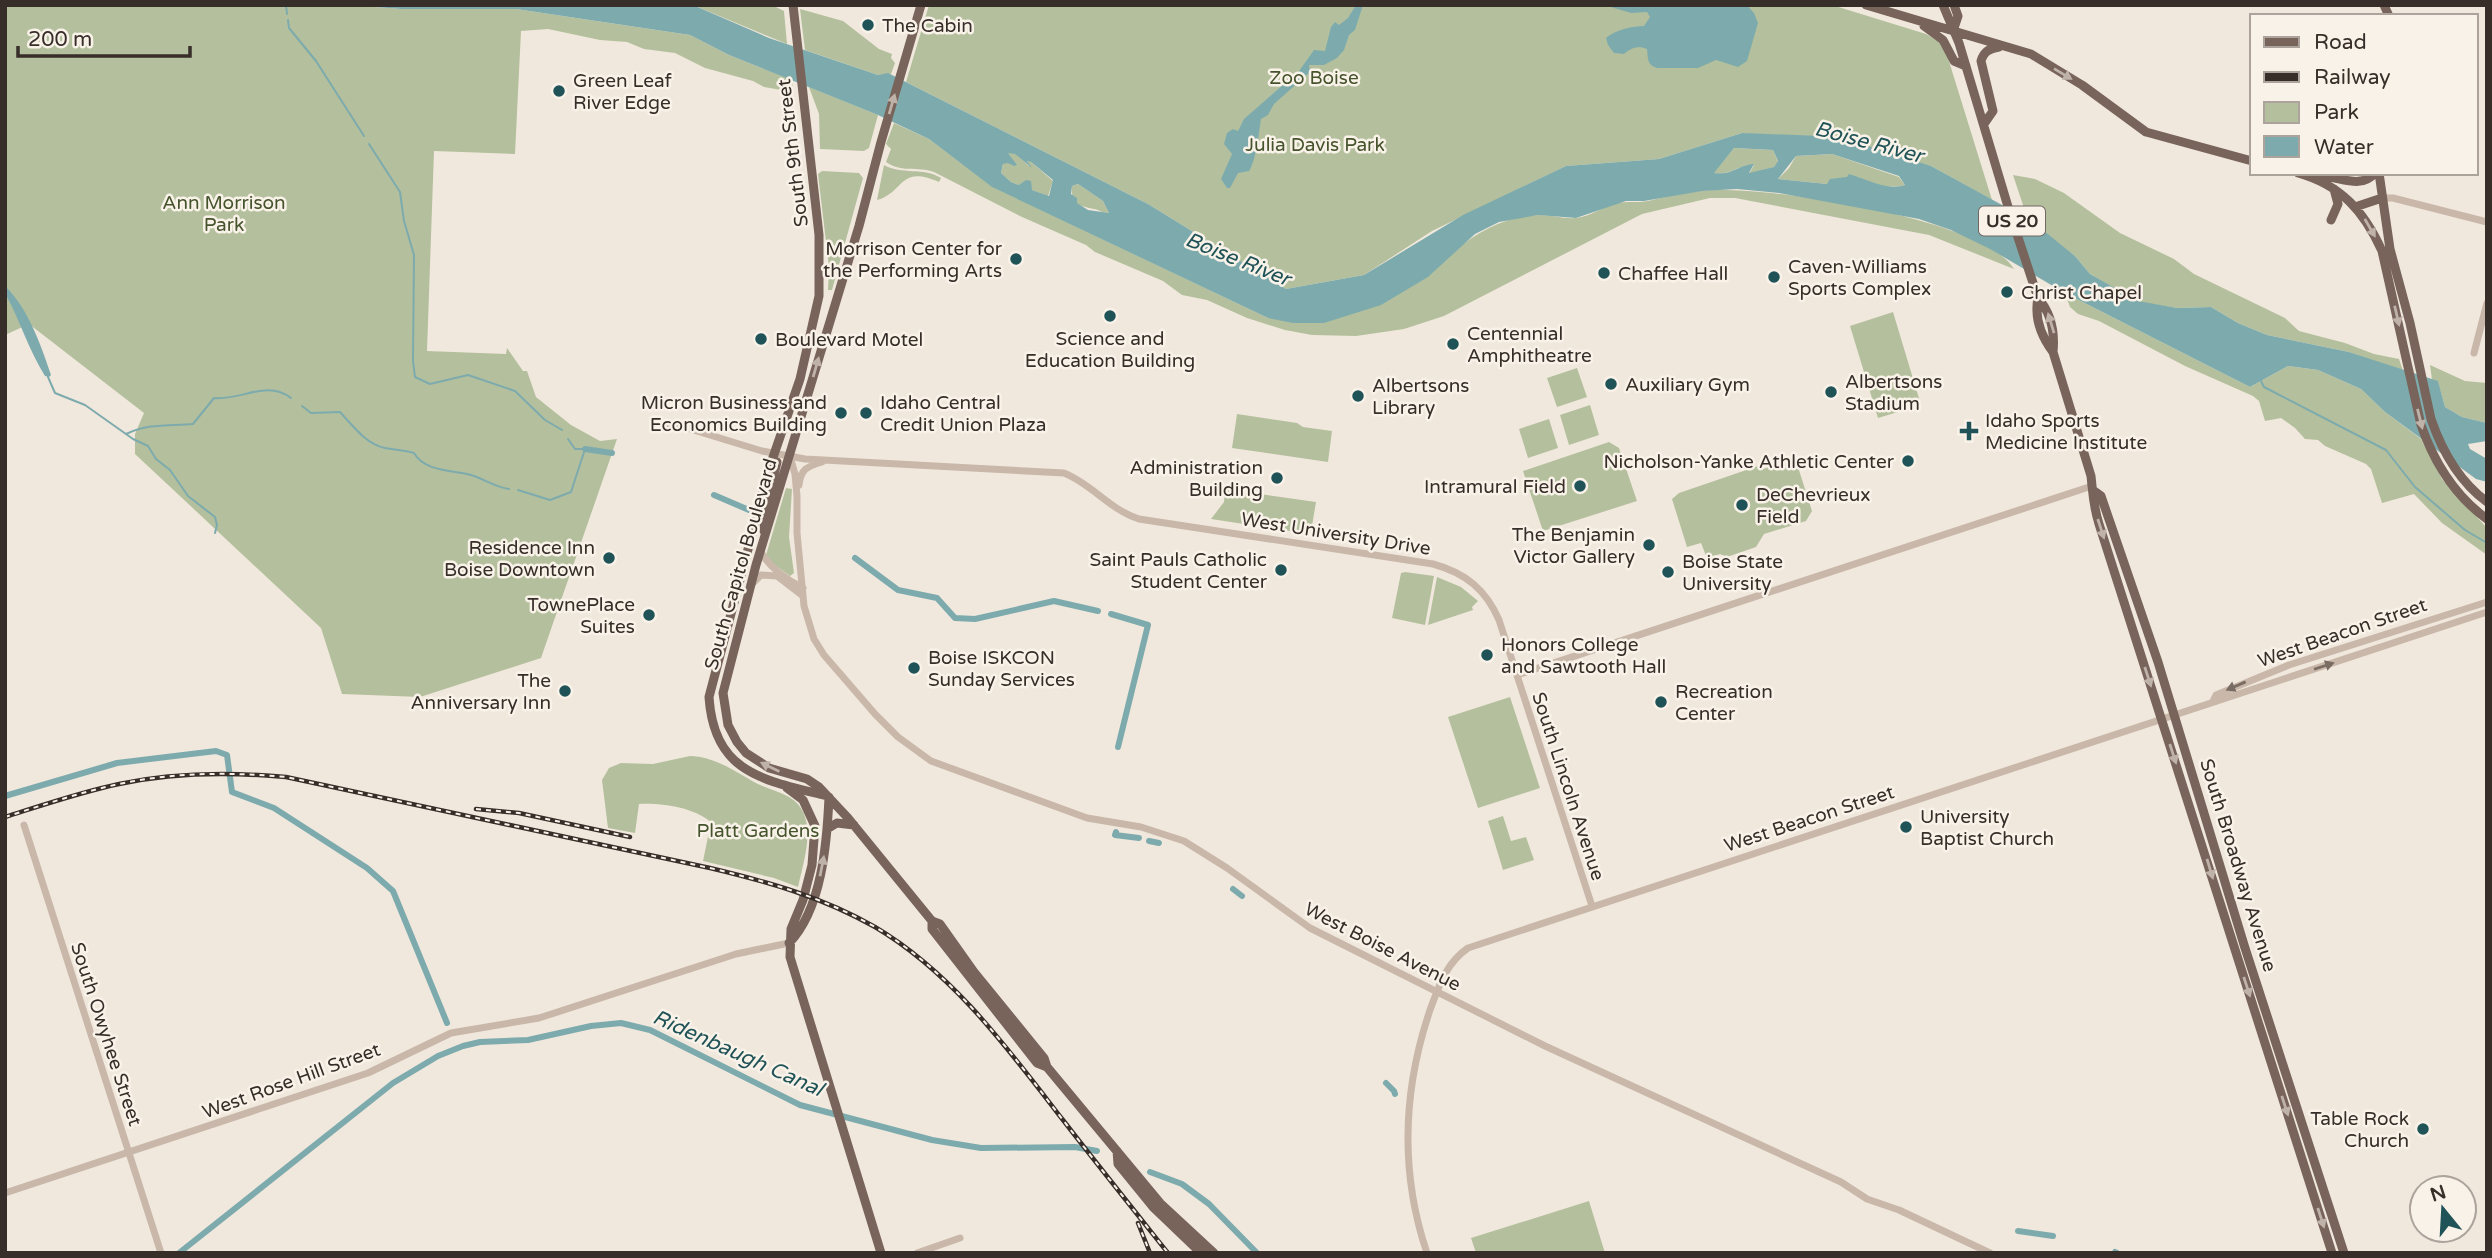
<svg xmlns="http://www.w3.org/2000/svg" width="2492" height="1258" font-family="'Varela Round',sans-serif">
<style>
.green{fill:#b4c09d}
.water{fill:#7dabad;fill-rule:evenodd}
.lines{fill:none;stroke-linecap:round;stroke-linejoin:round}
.stream{stroke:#7dabad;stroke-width:2}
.canal{stroke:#7dabad;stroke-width:6}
.minor{stroke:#c9b8a9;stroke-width:7}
.major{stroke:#78645a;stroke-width:9}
.rail-casing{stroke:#372d29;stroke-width:4.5}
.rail{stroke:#f9f2e9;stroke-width:2;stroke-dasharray:5;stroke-linecap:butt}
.oneway{fill:#bfb2a9}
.oneway2{fill:#796c63}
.poi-dot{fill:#205357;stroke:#f9f2e9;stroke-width:2.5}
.labels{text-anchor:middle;stroke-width:5;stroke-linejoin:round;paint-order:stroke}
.shield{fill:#f9f2e9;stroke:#716863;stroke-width:2}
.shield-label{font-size:18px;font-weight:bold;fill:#372d29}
.poi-label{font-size:19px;fill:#372d29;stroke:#f9f2e9;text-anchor:start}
.park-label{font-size:19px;fill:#46542d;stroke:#f9f2e9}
.street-label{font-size:19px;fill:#372d29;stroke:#f9f2e9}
.water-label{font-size:21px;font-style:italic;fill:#205357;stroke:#f9f2e9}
</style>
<rect width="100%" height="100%" fill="#f1e8dd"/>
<path class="green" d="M 5,5 L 349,5 L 401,9 L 516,9 L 690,35 L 729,55 L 792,80 L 793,92 L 764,87 L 753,81 L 705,68 L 675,53 L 644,49 L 627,42 L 600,40 L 548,29 L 521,31 L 515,154 L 434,151 L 427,351 L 506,354 L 507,348 L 523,371 L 527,371 L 536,397 L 571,425 L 600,441 L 617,439 L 541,658 L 420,697 L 342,694 L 321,628 L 135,454 L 135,434 L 144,413 L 29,324 L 5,335 Z
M 693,5 L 772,5 L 784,11 L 787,44 Z
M 929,5 L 1832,5 L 1926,34 L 1940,42 L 1948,58 L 1992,200 L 1931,166 L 1742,133 L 1659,159 L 1566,166 L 1432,231 L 1364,275 L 1286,289 L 1148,204 L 906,82 Z
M 800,9 L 843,21 L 879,49 L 892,54 L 891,58 L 895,63 L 891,74 L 878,75 L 805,50 Z
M 809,87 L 878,115 L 869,148 L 864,151 L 820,149 L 819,114 Z
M 894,123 L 929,139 L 993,187 L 1268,318 L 1457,249 C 1481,229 1508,216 1539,215 C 1551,215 1564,219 1576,218 C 1591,216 1603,207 1616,203 C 1627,201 1637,203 1648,201 C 1665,197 1682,193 1700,191 C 1759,184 1983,217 2014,269 L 1929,235 L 1735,198 L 1710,198 L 1642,214 L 1444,316 L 1404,329 L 1356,336 L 1312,335 L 1285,330 L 1247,318 L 1207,300 L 1182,295 L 1163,281 L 1095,252 L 1086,245 L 1022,217 L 934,172 C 917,166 901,173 886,162 L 891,149 L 886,144 Z
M 1734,148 L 1773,150 L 1778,162 L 1774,167 L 1749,174 L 1754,165 C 1737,164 1735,175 1713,173 Z
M 1007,153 L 1015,153 L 1029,166 L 1027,160 L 1031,162 L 1053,181 L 1048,196 L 1011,182 L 1001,173 L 1003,164 L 1012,160 Z
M 1832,154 L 1899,177 L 1905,185 C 1892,189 1869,185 1858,177 L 1834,180 L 1827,184 L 1778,179 L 1789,168 L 1796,156 Z
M 884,165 C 902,175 924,167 941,178 L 939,182 C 899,164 904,193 877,200 Z
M 822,171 L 859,173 L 863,178 L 832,290 L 828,290 L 829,267 L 818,174 Z
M 2013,175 L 2035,179 L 2064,193 L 2120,233 L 2174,259 L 2194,274 L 2285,318 L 2299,331 L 2345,343 L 2374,354 L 2399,359 L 2403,371 L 2349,352 L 2267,335 L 2238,323 L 2211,307 L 2177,308 L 2138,302 L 2090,274 L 2075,256 L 2028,220 Z
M 1078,184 L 1103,201 L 1109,213 C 1105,213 1101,212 1098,210 C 1083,206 1070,207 1072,186 Z
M 2065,293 L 2250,387 L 2288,366 L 2318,370 L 2361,389 L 2385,412 L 2421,439 L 2442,479 L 2487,528 L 2487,555 L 2442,523 L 2414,494 L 2382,503 L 2371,469 L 2366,464 L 2325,446 L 2318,440 L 2305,439 L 2295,428 L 2281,418 L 2265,421 L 2259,401 L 2253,396 L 2185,366 L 2099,321 L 2078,314 L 2070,307 Z
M 1893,312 L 1921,405 L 1878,418 L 1850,326 Z
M 2430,365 L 2465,381 L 2487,383 L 2487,423 L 2462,417 L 2445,407 L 2438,382 L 2432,380 Z
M 1577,368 L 1587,397 L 1557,407 L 1547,378 Z
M 1590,405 L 1599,435 L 1569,445 L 1560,415 Z
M 1237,414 L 1297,423 L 1303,427 L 1332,431 L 1328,462 L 1232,448 Z
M 1549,419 L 1558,448 L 1528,458 L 1519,429 Z
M 1609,442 L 1619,448 L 1637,501 L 1543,531 L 1523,471 Z
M 1783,463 L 1798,467 L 1812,511 L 1806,521 L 1764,534 L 1756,547 L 1727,557 L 1720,554 L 1707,558 L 1701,543 L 1687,547 L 1672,499 L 1679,493 L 1761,465 L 1763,469 Z
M 786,488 L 792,489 L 789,537 L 794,573 L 790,576 L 769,561 L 766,555 Z
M 1225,489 L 1316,502 L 1311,532 L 1310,534 L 1211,519 L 1224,502 Z
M 1405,572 L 1434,576 L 1425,625 L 1392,618 L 1401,573 Z
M 1437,577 L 1461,587 L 1478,601 L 1472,607 L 1473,610 L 1428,625 Z
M 1510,697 L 1540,788 L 1478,808 L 1448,717 Z
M 690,756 C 715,757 733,770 754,782 C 765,788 778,791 789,797 C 820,815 804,859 798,887 L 774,878 L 703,861 L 711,822 C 692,807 662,803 639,804 L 635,833 L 608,828 L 602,780 L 609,768 L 621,763 L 653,764 Z
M 1503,816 L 1511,841 L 1526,837 L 1534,860 L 1503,870 L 1488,821 Z
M 1589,1201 L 1605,1253 L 1476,1253 L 1471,1238 Z"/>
<path class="water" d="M 350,5 L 693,5 L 769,38 L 878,75 L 888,73 L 1148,204 L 1286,289 L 1364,275 L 1463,215 L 1566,166 L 1659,159 L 1742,133 L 1821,136 L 1871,147 L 1931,166 L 2033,222 L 2075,256 L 2090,274 L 2138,301 L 2177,308 L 2211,307 L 2238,323 L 2267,335 L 2349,352 L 2438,381 L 2445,407 L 2462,417 L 2487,423 L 2487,441 L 2468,444 L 2470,449 L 2487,459 L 2487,482 L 2476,479 L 2385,412 L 2361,389 L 2318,370 L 2288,366 L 2250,387 L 2065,293 L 1990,249 L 1951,230 L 1919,219 L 1779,193 L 1737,189 L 1702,191 L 1644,201 L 1626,201 L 1576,218 L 1538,215 L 1499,222 L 1475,234 L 1428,277 L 1381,305 L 1324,323 L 1293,323 L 1268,318 L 992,187 L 929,139 L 878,115 L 729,55 L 690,35 L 516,9 L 401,9 ZM 1734,148 L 1773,150 L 1778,161 L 1774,167 L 1749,173 L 1754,164 C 1737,165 1735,175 1714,173 ZM 1008,153 L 1015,154 L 1032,168 L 1027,161 L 1031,162 L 1053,180 L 1049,196 L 1032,190 L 1031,181 L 1026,180 L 1019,185 L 1011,182 L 1001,173 L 1003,164 L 1008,163 L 1014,166 L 1017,165 ZM 1832,154 L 1899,176 L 1905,185 C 1886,191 1867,179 1849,174 L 1847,177 L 1830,179 L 1827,184 L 1778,179 L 1796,156 ZM 1078,184 L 1103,201 L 1109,213 L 1088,210 L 1077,203 L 1077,198 L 1071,194 L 1072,186 Z
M 1356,5 L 1363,5 L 1355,30 L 1349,35 L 1344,50 L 1337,58 L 1324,65 L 1309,65 L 1310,72 L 1274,104 L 1268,115 L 1261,119 C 1259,132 1256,161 1249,171 L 1238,173 L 1230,188 L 1227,188 L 1221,179 L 1232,154 L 1224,144 L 1227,133 L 1233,129 L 1238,131 L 1244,119 L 1299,71 L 1314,50 L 1325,51 L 1331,27 L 1335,22 L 1339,25 L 1348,18 Z
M 1604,5 L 1747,5 L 1754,13 L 1758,23 L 1747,61 L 1738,67 L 1716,60 L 1698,68 L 1657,68 C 1647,65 1648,59 1647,49 C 1638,45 1631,48 1624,54 L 1614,53 L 1608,45 L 1606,38 C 1615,30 1632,26 1644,26 L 1650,17 L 1647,12 L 1631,13 Z
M 5,286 C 28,308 41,345 51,375 L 49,377 L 45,376 C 32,355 24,333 14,311 C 10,301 5,297 5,286 Z"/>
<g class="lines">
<path class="stream" d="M 286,5 L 287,14
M 288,20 L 289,28 L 316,61 L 364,136
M 369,144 L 400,192 L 404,221 L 414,255 L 413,361 L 415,377 L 430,384 L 468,375 L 515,391 L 545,420 L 562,430
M 48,377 L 55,393 L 85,405 L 133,439 L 148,446 L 156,459 L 170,470 L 188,496 L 215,517 L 217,525 L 215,533
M 2261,381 L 2264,387 L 2386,450 L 2415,487 L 2465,530 L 2487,543
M 302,406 L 311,413 L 340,412 C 353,426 366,444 385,448 C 395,450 404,450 414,453 C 425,472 452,470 471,475 C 484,479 495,487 509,489
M 126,434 C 149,423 169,426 193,424 L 214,398 C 241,401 267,379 291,398
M 518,490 L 550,500 L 571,492 L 585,449 L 575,449 L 568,439"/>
<path class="canal" d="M 585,449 L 612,453
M 714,495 L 749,510
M 855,558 L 898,590 L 937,598 L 955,618 L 975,619 L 1054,601 L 1098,611
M 1111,614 L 1148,625 L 1118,747
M 5,796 L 117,763 L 216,751 L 227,755 L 232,792 L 274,808 L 367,868 L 393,891 L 447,1023
M 1116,832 L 1115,835 L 1139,838
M 1149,841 L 1159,843
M 1233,889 L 1242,896
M 1386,1083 L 1394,1091 L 1395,1094
M 1150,1172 L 1182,1184 L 1209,1204 L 1257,1253
M 2018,1231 L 2053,1236
M 2115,1252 L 2117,1253
M 179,1253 L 393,1083 L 438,1056 L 463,1046 L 480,1042 L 528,1040 L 591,1026 L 621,1023 L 650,1030 L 800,1105 L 932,1140 L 981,1148 L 1075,1147 L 1097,1151"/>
<path class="minor" d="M 2382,198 L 2393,198 L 2487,222
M 2474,353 L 2487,303
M 668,427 L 687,428 L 762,451 L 805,459 L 1064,473 C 1092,484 1110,510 1139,519 L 1433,564 C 1466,573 1486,590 1499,620 L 1592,906
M 790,457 L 795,474 L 797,496 L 797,533 L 804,606 L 814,639 L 824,655 L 875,714 L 898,737 L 931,761 L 1087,818 L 1141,827 L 1184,841 L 1227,868 L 1310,928 L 1545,1046 L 1841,1182 L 1867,1199 L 1899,1210 L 1990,1253
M 799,485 C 801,469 806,467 822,462
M 761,552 C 769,567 787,580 803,588
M 751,585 L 761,575 L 777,576 L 803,596
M 1517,675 L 2092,486
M 2213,701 L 2216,695 L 2289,665 L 2487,602
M 24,825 L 161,1253
M 5,1193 L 368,1073 L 451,1033 L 539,1018 L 736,954 L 789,943
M 917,1253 L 960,1238
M 1427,1253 C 1400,1173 1403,1090 1430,1010 C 1439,986 1446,963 1468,948 L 2487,612"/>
<path class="major" d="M 793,5 L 819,235 L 819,296 L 800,379 L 770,466 L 709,697 C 714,774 764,780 827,796
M 921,5 L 881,142 L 859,226 L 756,565 L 723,693 L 728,725 L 737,742 L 746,753 L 769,768 L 807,779 L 819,787 L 848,818 L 932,921 L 940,924 L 974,972 L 1044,1058 L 1047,1067 L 1160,1203 L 1214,1253
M 1866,5 L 2031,54 L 2082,85 L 2146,132 L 2252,161
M 1943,5 L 1959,43 L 2009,210 L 2038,298 C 2051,313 2055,332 2053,352
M 2384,5 L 2389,16
M 1924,26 L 1943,40 L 1954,61 L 1966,66
M 1953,31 L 1958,16 L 1954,5
M 1984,124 L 1993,111 L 1981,61 C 1984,51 1989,49 1999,47
M 2298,173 C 2341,185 2364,211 2382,251 L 2421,425 C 2434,462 2455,496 2487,519
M 2379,173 L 2390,249 L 2410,323 L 2431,419 C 2442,451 2460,482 2487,502
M 2318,176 C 2340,176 2360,190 2375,173
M 2355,207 L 2382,198
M 2331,220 L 2338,204 L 2334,189
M 2038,298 C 2034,318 2041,336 2053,352 L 2091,476 C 2093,494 2093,505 2099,524 L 2332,1253
M 2094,491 L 2101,496 L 2158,662 L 2245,948 L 2344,1253
M 764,531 L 765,514 L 777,462
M 787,788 L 803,800 L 815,826 L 812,865 L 803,900 L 791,929 L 790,957 L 881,1253
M 827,829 L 837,823 L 854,825
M 932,921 L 932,929 L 1037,1063 L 1047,1067
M 789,943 C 822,909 827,843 829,797
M 1117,1151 L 1118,1164 L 1153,1207 L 1201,1253"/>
<g class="rail-casing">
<path id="rail" d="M 476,809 L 519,813 L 630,837
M 5,817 C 43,805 81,792 119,784 C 175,772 230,772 286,777 L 710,868 C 769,882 822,897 875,927 C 953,973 1008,1049 1063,1120 C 1097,1164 1133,1209 1168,1253
M 1138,1223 L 1150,1253"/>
</g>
<use href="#rail" class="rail"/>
</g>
<defs><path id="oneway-solid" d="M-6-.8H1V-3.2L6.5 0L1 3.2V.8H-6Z" transform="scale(1.75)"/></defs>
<g class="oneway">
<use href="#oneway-solid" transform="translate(2063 74) rotate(31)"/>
<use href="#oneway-solid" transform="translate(892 104) rotate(-74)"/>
<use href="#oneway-solid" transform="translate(2370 228) rotate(60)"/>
<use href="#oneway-solid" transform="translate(2397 316) rotate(77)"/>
<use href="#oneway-solid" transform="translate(2051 323) rotate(-107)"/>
<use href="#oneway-solid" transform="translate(816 367) rotate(-74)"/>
<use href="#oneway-solid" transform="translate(2420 419) rotate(76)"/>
<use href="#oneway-solid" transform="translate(2101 529) rotate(72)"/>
<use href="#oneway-solid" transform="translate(2148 677) rotate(72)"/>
<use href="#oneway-solid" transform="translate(2173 754) rotate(72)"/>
<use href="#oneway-solid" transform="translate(770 767) rotate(-154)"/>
<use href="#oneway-solid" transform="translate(822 866) rotate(-79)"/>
<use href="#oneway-solid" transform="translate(2210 869) rotate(73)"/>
<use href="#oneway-solid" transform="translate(2247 987) rotate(72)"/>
<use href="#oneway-solid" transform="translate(2285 1106) rotate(72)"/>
<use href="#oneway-solid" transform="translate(2321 1218) rotate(72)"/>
</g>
<g class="oneway2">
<use href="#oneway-solid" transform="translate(2324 666) rotate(-18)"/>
<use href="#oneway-solid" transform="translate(2236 686) rotate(157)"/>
</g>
<g class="poi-dot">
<circle cx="868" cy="25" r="7"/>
<circle cx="559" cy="91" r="7"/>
<circle cx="1016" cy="259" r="7"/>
<circle cx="1604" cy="273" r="7"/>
<circle cx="1774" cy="277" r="7"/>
<circle cx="2007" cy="292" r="7"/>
<circle cx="1110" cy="316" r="7"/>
<circle cx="761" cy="339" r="7"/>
<circle cx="1453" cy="344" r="7"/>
<circle cx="1611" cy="384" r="7"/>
<circle cx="1831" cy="392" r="7"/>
<circle cx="1358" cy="396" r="7"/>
<circle cx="841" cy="413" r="7"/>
<circle cx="866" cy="413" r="7"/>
<path d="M1965.5 420.5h7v7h7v7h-7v7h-7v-7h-7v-7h7z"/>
<circle cx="1908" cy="461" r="7"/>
<circle cx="1277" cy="478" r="7"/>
<circle cx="1580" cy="486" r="7"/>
<circle cx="1742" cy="505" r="7"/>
<circle cx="1649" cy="545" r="7"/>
<circle cx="609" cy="558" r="7"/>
<circle cx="1281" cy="570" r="7"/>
<circle cx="1668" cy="572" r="7"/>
<circle cx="649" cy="615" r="7"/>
<circle cx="1487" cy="655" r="7"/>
<circle cx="914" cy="668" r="7"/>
<circle cx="565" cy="691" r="7"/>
<circle cx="1661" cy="702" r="7"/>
<circle cx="1906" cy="827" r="7"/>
<circle cx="2423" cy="1129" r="7"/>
</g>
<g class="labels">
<rect class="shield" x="1979" y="206.5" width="66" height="29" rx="5"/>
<g class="shield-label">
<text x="2012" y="227">US 20</text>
</g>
<g class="poi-label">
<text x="882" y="32">The Cabin</text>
<text x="573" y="87">Green Leaf<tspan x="573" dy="22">River Edge</tspan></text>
<text x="1002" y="255" text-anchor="end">Morrison Center for<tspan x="1002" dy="22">the Performing Arts</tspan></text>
<text x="1788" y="273">Caven-Williams<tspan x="1788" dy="22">Sports Complex</tspan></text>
<text x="1618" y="280">Chaffee Hall</text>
<text x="2021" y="299">Christ Chapel</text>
<text x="1467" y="340">Centennial<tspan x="1467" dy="22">Amphitheatre</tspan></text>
<text x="1110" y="345" text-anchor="middle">Science and<tspan x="1110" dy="22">Education Building</tspan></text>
<text x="775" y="346">Boulevard Motel</text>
<text x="1845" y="388">Albertsons<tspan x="1845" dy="22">Stadium</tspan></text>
<text x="1625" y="391">Auxiliary Gym</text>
<text x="1372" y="392">Albertsons<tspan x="1372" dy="22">Library</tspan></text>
<text x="827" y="409" text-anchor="end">Micron Business and<tspan x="827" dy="22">Economics Building</tspan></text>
<text x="880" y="409">Idaho Central<tspan x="880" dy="22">Credit Union Plaza</tspan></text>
<text x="1985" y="427">Idaho Sports<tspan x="1985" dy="22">Medicine Institute</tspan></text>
<text x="1894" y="468" text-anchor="end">Nicholson-Yanke Athletic Center</text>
<text x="1263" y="474" text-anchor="end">Administration<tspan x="1263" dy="22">Building</tspan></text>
<text x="1566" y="493" text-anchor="end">Intramural Field</text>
<text x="1756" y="501">DeChevrieux<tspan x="1756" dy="22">Field</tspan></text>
<text x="1635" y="541" text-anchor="end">The Benjamin<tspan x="1635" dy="22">Victor Gallery</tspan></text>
<text x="595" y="554" text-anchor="end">Residence Inn<tspan x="595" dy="22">Boise Downtown</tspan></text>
<text x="1267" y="566" text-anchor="end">Saint Pauls Catholic<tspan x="1267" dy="22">Student Center</tspan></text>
<text x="1682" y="568">Boise State<tspan x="1682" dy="22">University</tspan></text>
<text x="635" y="611" text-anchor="end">TownePlace<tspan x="635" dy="22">Suites</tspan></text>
<text x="1501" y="651">Honors College<tspan x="1501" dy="22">and Sawtooth Hall</tspan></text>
<text x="928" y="664">Boise ISKCON<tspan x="928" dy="22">Sunday Services</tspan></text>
<text x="551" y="687" text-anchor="end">The<tspan x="551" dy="22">Anniversary Inn</tspan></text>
<text x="1675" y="698">Recreation<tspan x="1675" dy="22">Center</tspan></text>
<text x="1920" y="823">University<tspan x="1920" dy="22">Baptist Church</tspan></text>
<text x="2409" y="1125" text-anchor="end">Table Rock<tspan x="2409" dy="22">Church</tspan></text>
</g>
<g class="park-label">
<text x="1314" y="84">Zoo Boise</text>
<text x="1315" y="151">Julia Davis Park</text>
<text x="224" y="209">Ann Morrison<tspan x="224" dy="22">Park</tspan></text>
<text x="758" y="837">Platt Gardens</text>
</g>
<g class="street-label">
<text transform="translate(792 153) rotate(-97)" y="7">South 9th Street</text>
<text transform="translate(1336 533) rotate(9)" y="7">West University Drive</text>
<text transform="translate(740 564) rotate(-74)" y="7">South Capitol Boulevard</text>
<text transform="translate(2342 632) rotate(-19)" y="7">West Beacon Street</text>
<text transform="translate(1569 786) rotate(72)" y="7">South Lincoln Avenue</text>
<text transform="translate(1809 818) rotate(-18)" y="7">West Beacon Street</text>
<text transform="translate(2239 865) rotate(73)" y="7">South Broadway Avenue</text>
<text transform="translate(1383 946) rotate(27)" y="7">West Boise Avenue</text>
<text transform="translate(107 1034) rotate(72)" y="7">South Owyhee Street</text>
<text transform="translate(291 1080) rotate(-20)" y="7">West Rose Hill Street</text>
</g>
<g class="water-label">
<text transform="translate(1869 142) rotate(15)" y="7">Boise River</text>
<text transform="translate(1238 259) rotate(22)" y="7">Boise River</text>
<text transform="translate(738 1053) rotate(24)" y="7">Ridenbaugh Canal</text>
</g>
</g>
<rect width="2492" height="1258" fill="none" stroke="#372d29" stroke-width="14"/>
<rect x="2250" y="14" width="228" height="161" fill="#f9f2e9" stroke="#aba39c" stroke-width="2"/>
<rect x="2264" y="37" width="35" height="10" fill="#78645a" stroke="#aba39c" stroke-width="2"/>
<text x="2314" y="49" font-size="21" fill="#372d29">Road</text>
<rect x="2264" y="72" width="35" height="10" fill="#372d29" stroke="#aba39c" stroke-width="2"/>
<text x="2314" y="84" font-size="21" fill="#372d29">Railway</text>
<rect x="2264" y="102" width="35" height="21" fill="#b4c09d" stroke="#aba39c" stroke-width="2"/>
<text x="2314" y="119" font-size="21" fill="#372d29">Park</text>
<rect x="2264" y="136" width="35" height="21" fill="#7dabad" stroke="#aba39c" stroke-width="2"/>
<text x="2314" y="154" font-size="21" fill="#372d29">Water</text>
<g transform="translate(2443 1209) rotate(342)"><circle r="33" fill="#f9f2e9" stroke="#aba39c" stroke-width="2"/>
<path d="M0-5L12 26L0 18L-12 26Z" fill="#205357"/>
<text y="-10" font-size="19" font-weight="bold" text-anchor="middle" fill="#372d29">N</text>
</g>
<path d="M18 46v10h172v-10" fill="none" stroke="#372d29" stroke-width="3.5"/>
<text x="28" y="46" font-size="21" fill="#372d29" stroke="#f9f2e9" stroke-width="5" paint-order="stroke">200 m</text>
</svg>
